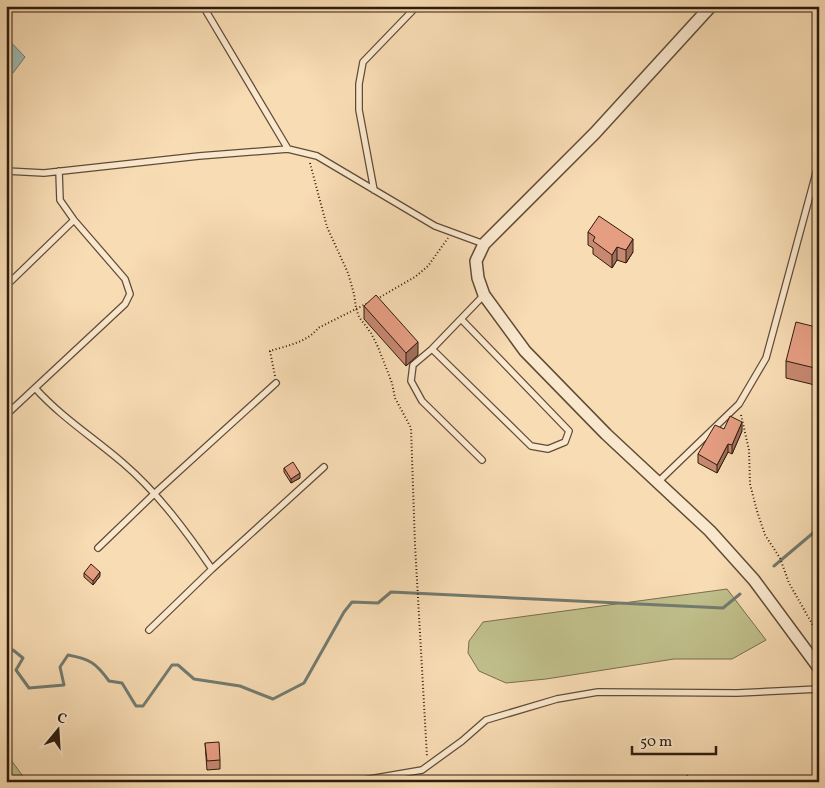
<svg xmlns="http://www.w3.org/2000/svg" width="825" height="788" font-family="Vollkorn,serif">
<style>
.green{fill:#c0bf8b;stroke:#786e4c}
.water{fill:#9ebab2;stroke:#727b70}
.lines{fill:none;stroke-linecap:round;stroke-linejoin:round}
.stream{stroke:#727b70;stroke-width:3}
.lane-casing{stroke:#614c37;stroke-width:8}
.street-casing{stroke:#614c37;stroke-width:14}
.path{stroke:#2f1c0d;stroke-width:2;stroke-dasharray:1 2.5;stroke-linecap:butt}
.lane{stroke:#fae8ce;stroke-width:5.5}
.street{stroke:#fae8ce;stroke-width:11}
.wall{fill:#c68871;stroke:#2f1c0d}
.shaded-wall{fill:#a16f5c;stroke:#2f1c0d}
.building{fill:#e69e83;stroke:#2f1c0d}
</style>
<rect width="100%" height="100%" fill="#f8dcb4"/>
<filter id="stains"><feTurbulence type="fractalNoise" baseFrequency=".004" numOctaves="4"/><feColorMatrix values="0 0 0 0 .2 0 0 0 0 .09 0 0 0 0 .02 0 0 0 .5 -.17"/></filter>
<radialGradient id="worn" r=".72"><stop offset=".6" stop-color="#630" stop-opacity="0"/><stop offset="1" stop-color="#630" stop-opacity=".3"/></radialGradient>
<path class="green" d="M 727,589 L 766,640 L 732,659 L 674,659 L 546,679 L 506,683 L 479,671 L 468,653 L 469,641 L 483,622 Z
M 6,753 L 27,782 L 6,782 Z"/>
<path class="water" d="M 6,37 L 25,57 L 13,73 L 6,77 Z"/>
<g class="lines">
<path class="stream" d="M 774,566 L 819,528
M 6,653 L 13,650 L 23,658 L 16,670 L 29,688 L 64,685 L 60,667 L 68,655 C 90,659 96,663 109,681 L 122,683 L 136,706 L 143,706 L 172,665 L 178,665 L 194,679 L 240,686 L 273,699 L 304,683 L 344,612 L 352,602 L 378,603 L 391,592 L 723,608 L 740,594"/>
<g class="lane-casing">
<path id="lane" d="M 203,6 L 288,149 L 317,156 L 435,226 L 484,244
M 6,171 L 44,173 L 199,156 L 288,149
M 374,190 L 359,110 L 359,84 L 363,62 L 417,6
M 6,286 L 74,220
M 461,319 L 569,431 L 565,442 L 548,449 L 531,446 L 432,349 L 484,295
M 432,349 L 413,365 L 411,381 L 422,401 L 482,460
M 35,388 C 61,417 94,438 123,463 C 158,493 186,531 212,569 L 149,630
M 6,415 L 125,304 L 130,294 L 125,279 L 74,220 L 60,200 L 59,171
M 658,482 L 739,404 L 766,358 L 819,162
M 98,548 L 154,494 L 276,383
M 212,569 L 324,467
M 352,782 L 422,770 L 462,741 L 486,720 L 557,699 L 598,692 L 737,693 L 819,689"/>
</g>
<g class="street-casing">
<path id="street" d="M 711,6 L 595,133 L 484,244 L 476,261 L 478,278 L 484,295 L 525,351 L 606,434 L 710,531 L 754,580 L 819,668"/>
</g>
<path class="path" d="M 310,163 L 327,227 L 348,273 L 354,294 L 356,308 L 359,317 L 371,333 L 378,347 L 392,383 L 395,398 L 411,428 L 415,545 L 427,757
M 377,299 L 415,277 L 428,266 L 448,238
M 275,376 L 270,351 C 286,346 308,342 318,328 L 370,302
M 741,415 L 749,450 L 750,484 L 757,511 L 765,535 L 780,558 L 789,583 L 819,636"/>
<use href="#lane" class="lane"/>
<use href="#street" class="street"/>
</g>
<path class="wall" d="M 588,232 L 633,252 L 626,263 L 617,260 L 612,268 L 593,254 L 593,248 L 588,245 Z
M 364,306 L 418,355 L 406,366 L 364,319 Z
M 819,319 L 819,386 L 786,378 L 786,361 L 816,327 Z
M 724,429 L 742,431 L 732,454 L 728,452 L 717,473 L 698,463 L 698,454 Z
M 284,468 L 300,478 L 291,483 L 284,472 Z
M 84,573 L 100,576 L 93,585 L 84,577 Z
M 205,743 L 220,760 L 220,769 L 207,770 Z"/>
<path class="shaded-wall" d="M 633,239 L 633,252 L 626,263 L 626,250 Z
M 617,247 L 617,260 L 612,268 L 612,255 Z
M 418,342 L 418,355 L 406,366 L 406,353 Z
M 742,422 L 742,431 L 732,454 L 732,445 Z
M 728,444 L 728,452 L 717,473 L 717,465 Z
M 300,473 L 300,478 L 291,483 L 291,479 Z
M 100,572 L 100,576 L 93,585 L 93,581 Z"/>
<path class="building" d="M 599,216 L 633,239 L 626,250 L 617,247 L 612,255 L 593,241 L 595,237 L 588,232 Z
M 376,295 L 418,342 L 406,353 L 364,306 Z
M 819,319 L 819,369 L 786,361 L 796,322 L 816,327 Z
M 730,416 L 742,422 L 732,445 L 728,444 L 717,465 L 698,454 L 715,425 L 724,429 Z
M 293,462 L 300,473 L 291,479 L 284,468 Z
M 91,564 L 100,572 L 93,581 L 84,573 Z
M 219,742 L 220,760 L 207,761 L 205,743 Z
M 687,775 L 695,782 L 681,782 Z"/>
<rect width="825" height="788" fill="none" stroke="#f8dcb4" stroke-width="25"/>
<rect x="8" y="8" width="810" height="773" fill="none" stroke="#2f1c0d" stroke-width="2.5"/>
<rect x="12" y="12" width="800" height="763" fill="none" stroke="#2f1c0d"/>
<g transform="translate(58 730) rotate(18)" stroke="#fae8ce" stroke-width="4" paint-order="stroke">
<path d="M0-4L9 19L0 12L-9 19Z" fill="#2f1c0d"/>
<text y="-8" font-size="14" font-weight="bold" text-anchor="middle" fill="#2f1c0d">С</text>
</g>
<path d="M632 746v8h84v-8" fill="none" stroke="#2f1c0d" stroke-width="2.5"/>
<text x="640" y="746" font-size="15" fill="#2f1c0d" stroke="#fae8ce" stroke-width="4" paint-order="stroke">50 m</text>
<rect width="100%" height="100%" filter="url(#stains)"/>
<rect width="100%" height="100%" fill="url(#worn)"/>
</svg>
